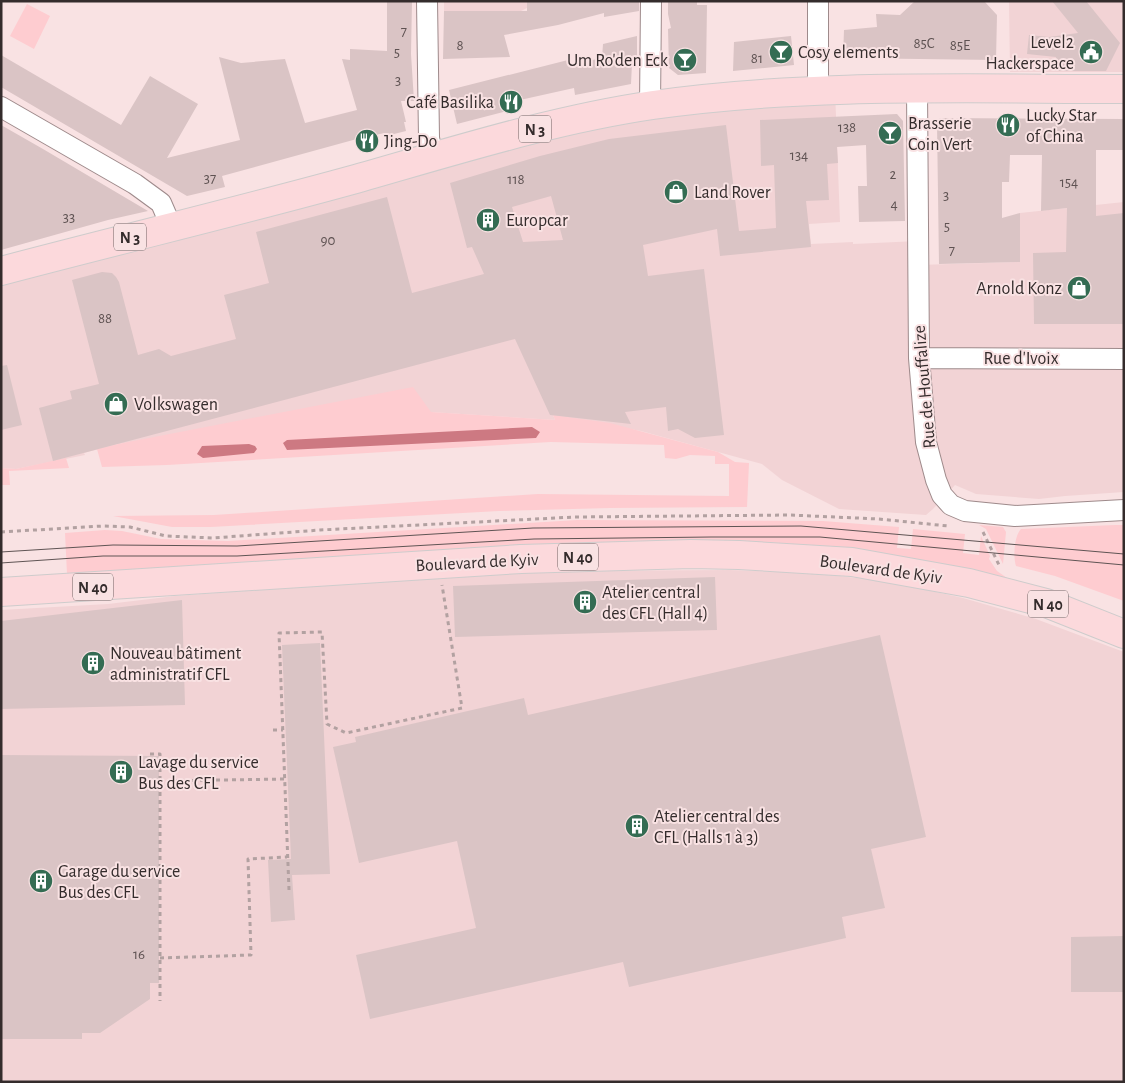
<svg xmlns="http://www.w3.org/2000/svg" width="1125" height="1083" font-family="'Alegreya Sans',sans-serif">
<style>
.built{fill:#f2d3d5}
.green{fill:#feccd0}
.water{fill:#cd7982}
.building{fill:#dac4c5;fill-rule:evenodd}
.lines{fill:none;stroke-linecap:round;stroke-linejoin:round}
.minor-casing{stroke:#9e8a8b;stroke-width:22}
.primary-casing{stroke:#cecccc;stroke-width:30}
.path{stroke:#b2a1a1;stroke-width:3;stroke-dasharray:4 4;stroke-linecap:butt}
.minor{stroke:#fff;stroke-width:20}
.primary{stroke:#fcd9dc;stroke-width:28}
.tram{stroke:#5f5454;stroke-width:1}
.labels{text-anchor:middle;stroke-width:4;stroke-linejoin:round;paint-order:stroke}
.number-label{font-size:15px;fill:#5e5252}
.shield{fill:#f9e2e3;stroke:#6f6363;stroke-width:1}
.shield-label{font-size:16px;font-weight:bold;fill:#342c2c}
.poi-label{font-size:18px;fill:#342c2c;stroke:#f9e2e3;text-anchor:start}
.street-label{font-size:18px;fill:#342c2c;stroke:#f9e2e3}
</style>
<rect width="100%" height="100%" fill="#f9e2e3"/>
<path class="built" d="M 444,1 L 527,1 L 527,8 L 521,11 L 444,11 Z
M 1009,1 L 1124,1 L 1124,72 L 1010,72 Z
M 835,90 L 840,222 L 809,224 L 811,244 L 853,242 L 853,244 L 918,241 L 918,265 L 1020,262 L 1020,213 L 1124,202 L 1124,492 L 1065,496 L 1039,499 L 976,494 L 955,485 L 933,509 L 926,515 L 839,509 L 782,480 L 762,464 L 641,431 L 553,415 L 555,420 L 431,412 L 118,444 L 84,453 L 85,455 L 16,469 L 1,468 L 1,271 L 470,147 Z
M 730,570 L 814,573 L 873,580 L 918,588 L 963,598 L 1036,619 L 1124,652 L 1124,1082 L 1,1082 L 1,610 L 108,604 L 175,596 L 328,585 L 551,571 Z"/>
<path class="green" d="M 27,4 L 50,16 L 34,49 L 10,36 Z
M 413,387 L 431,412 L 555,420 L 553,415 L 610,423 L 718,452 L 735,462 L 749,463 L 747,507 L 610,508 L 499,511 L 211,527 L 172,527 L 113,516 L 214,515 L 538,494 L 729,496 L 729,464 L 715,464 L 715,456 L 690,455 L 676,459 L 665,458 L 664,445 L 551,442 L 167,465 L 102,467 L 97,449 L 118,444 Z
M 66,458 L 69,468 L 9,471 L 10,485 L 1,485 L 1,468 L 16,469 Z
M 577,520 L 823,521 L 899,527 L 897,548 L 911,549 L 913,529 L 965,534 L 963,553 L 979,555 L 981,536 L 990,556 L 989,559 L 997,571 L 1010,580 L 893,559 L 169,569 L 150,568 L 67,574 L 65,533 L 105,530 L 122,531 L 161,539 L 228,541 Z
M 979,525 L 1003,527 L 1006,532 L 1003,564 L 986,529 Z
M 1115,525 L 1124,525 L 1124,601 L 1055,576 L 1016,566 C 1013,557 1014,536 1021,529 Z"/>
<path class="water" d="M 532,427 L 540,432 L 536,438 L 287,450 L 283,443 L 287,440 Z
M 249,444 L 255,446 L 257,449 L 254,453 L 203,458 L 197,454 L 202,446 Z"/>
<path class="building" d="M 387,1 L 412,1 L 411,54 L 414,101 L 401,101 L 406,122 L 404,122 L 406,131 L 386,136 L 385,133 L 364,137 L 222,176 L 225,187 L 187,196 L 1,87 L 1,55 L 121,125 L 150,76 L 198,104 L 167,158 L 240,140 L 219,57 L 241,63 L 285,59 L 305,123 L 357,110 L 342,59 L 350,60 L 350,49 L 387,51 Z
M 527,1 L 639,1 L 639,11 L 604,17 L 604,13 L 558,25 L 504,35 L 510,57 L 443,59 L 444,11 L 527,11 Z
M 668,1 L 697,1 L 697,5 L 707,5 L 706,73 L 678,75 L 669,68 L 668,29 L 671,28 L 668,14 Z
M 915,1 L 984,1 L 997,15 L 996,60 L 843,58 L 844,30 L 877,27 L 876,14 L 900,15 Z
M 1052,1 L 1086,1 L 1120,43 L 1106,71 L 1055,71 L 1056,57 L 1027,54 L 1029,35 L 1049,37 L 1078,33 Z
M 637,36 L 637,64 L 632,63 L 631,84 L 575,95 L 574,88 L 520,100 L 523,107 L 457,124 L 449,90 L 568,60 L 569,65 L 602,58 L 603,44 Z
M 791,36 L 794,65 L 733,71 L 734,42 Z
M 897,114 L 903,121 L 905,221 L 859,222 L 858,186 L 867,186 L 866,145 L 837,147 L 838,163 L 827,164 L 829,200 L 806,201 L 811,247 L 720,256 L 717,229 L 643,245 L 648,276 L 704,269 L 724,435 L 695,438 L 678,429 L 668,431 L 666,407 L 625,412 L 631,424 L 550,415 L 515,339 L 53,461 L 39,408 L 72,399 L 70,391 L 99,384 L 72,280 L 102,272 L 112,273 L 116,277 L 119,282 L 138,355 L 159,349 L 171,356 L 236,339 L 224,295 L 269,283 L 256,232 L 387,197 L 412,293 L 484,274 L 472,247 L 467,248 L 450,183 L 540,156 L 609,139 L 726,125 L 739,231 L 776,228 L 774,165 L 761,166 L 760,120 ZM 551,196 L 563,240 L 523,242 L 512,207 Z
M 940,118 L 1124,119 L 1124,150 L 1096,150 L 1096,216 L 1124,213 L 1124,324 L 1034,324 L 1033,253 L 1066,252 L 1067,208 L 1041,211 L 1042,155 L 1010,155 L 1009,182 L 1002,182 L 1002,218 L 1020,213 L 1020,262 L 939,264 L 937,123 Z
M 1,125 L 43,149 L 148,211 L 108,220 L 1,250 Z
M 7,365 L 22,425 L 1,430 L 1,366 Z
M 715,577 L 717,630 L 455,637 L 453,586 Z
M 182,600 L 185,705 L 1,709 L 1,621 Z
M 880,635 L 926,837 L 871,849 L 885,908 L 842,917 L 846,938 L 629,987 L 623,962 L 370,1019 L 356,955 L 476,928 L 457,841 L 359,863 L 333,747 L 356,742 L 355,737 L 524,698 L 528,715 Z
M 320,643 L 330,874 L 292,875 L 295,920 L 271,922 L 268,860 L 291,859 L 282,645 Z
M 1,755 L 159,756 L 159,983 L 150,983 L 150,999 L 100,1033 L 82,1033 L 82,1039 L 1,1039 Z
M 1124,936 L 1124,992 L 1071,992 L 1071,937 Z"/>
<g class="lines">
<g class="minor-casing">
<path id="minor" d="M 427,1 L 429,138 L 433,157
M 917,89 L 919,358 L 926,442 L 936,480 L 942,495 L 951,505 L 965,511 L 1015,516 L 1124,510
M 818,90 L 818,1
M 650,106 L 651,1
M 1,107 L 135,184 L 161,203 L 171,226
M 919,358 L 1124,359"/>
</g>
<g class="primary-casing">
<path id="primary" d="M 1,271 C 118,240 236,212 352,180 C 451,152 551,120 653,105 C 809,83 967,89 1124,89
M 1,592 L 521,559 L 691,554 L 739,555 L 852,562 L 969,583 L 1046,603 L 1124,634"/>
</g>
<path class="path" d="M 1,532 L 103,526 L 130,527 L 166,536 L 213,538 L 320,530 L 575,517 L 789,515 L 879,519 L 948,526
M 983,532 L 1000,567
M 273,730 L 283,730
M 150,754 L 160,754 L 160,1001
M 160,781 L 285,779
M 289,890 L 279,633 L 322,632 L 327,724 L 346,733 L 462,708 L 442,585
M 160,958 L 251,955 L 248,859 L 287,857"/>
<use href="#minor" class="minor"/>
<use href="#primary" class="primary"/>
<path class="tram" d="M 1,552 L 113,545 L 237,546 L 533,528 L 801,526 L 1124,554
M 1,563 L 103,556 L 237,556 L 534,539 L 711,537 L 820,537 L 1124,565"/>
</g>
<defs>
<g id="bar-disc" transform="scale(1.25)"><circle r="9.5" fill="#346c53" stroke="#f9e2e3"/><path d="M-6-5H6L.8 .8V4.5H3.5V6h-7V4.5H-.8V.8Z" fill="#fff"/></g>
<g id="civic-disc" transform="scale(1.25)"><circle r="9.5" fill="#346c53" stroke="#f9e2e3"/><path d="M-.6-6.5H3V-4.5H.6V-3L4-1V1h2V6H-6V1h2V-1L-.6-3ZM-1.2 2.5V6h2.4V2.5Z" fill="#fff"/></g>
<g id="restaurant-disc" transform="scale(1.25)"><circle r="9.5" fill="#346c53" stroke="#f9e2e3"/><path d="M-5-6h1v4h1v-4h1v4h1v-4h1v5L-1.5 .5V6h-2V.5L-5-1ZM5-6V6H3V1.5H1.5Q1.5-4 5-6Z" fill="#fff"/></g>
<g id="shop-disc" transform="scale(1.25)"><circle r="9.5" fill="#346c53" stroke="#f9e2e3"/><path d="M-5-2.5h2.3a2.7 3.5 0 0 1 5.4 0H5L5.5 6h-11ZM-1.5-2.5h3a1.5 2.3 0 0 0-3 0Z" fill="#fff"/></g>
<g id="building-disc" transform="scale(1.25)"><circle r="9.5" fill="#346c53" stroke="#f9e2e3"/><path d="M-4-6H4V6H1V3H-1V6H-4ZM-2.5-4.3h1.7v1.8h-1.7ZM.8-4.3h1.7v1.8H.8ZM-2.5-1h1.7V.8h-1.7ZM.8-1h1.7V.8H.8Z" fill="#fff"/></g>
</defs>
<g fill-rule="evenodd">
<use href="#bar-disc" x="781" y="52"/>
<use href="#civic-disc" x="1091" y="52"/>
<use href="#bar-disc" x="685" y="60"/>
<use href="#restaurant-disc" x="511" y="102"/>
<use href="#restaurant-disc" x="1008" y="125"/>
<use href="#bar-disc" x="890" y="133"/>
<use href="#restaurant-disc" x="367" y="141"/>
<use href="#shop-disc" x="676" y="192"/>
<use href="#building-disc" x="488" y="220"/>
<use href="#shop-disc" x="1079" y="288"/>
<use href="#shop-disc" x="116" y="404"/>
<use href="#building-disc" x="585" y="602"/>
<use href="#building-disc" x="93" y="663"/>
<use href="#building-disc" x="121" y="772"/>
<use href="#building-disc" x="637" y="826"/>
<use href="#building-disc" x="41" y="881"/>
</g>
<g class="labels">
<g class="number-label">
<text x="404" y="36">7</text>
<text x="924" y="48">85C</text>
<text x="460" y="50">8</text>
<text x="960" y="50">85E</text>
<text x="397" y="57">5</text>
<text x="757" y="63">81</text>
<text x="398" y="85">3</text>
<text x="847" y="132">138</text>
<text x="799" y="160">134</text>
<text x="893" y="179">2</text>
<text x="210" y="183">37</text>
<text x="516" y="184">118</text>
<text x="1069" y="187">154</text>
<text x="946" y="200">3</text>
<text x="894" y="209">4</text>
<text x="69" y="222">33</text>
<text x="947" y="231">5</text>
<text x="328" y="245">90</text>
<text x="952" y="255">7</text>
<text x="105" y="323">88</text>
<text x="139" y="959">16</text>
</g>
<g class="shield">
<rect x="519" y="115.5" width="32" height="27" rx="4"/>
<rect x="114" y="223.5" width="32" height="27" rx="4"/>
<rect x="558" y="543.5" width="40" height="27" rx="4"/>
<rect x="73" y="573.5" width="40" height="27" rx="4"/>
<rect x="1028" y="590.5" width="40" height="27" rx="4"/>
</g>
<g class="shield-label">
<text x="535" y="135">N 3</text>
<text x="130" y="243">N 3</text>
<text x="578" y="563">N 40</text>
<text x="93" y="593">N 40</text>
<text x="1048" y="610">N 40</text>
</g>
<g class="poi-label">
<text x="1074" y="48" text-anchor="end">Level2<tspan x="1074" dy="21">Hackerspace</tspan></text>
<text x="798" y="58">Cosy elements</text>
<text x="668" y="66" text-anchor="end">Um Ro'den Eck</text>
<text x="494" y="108" text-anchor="end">Café Basilika</text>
<text x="1026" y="121">Lucky Star<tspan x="1026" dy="21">of China</tspan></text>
<text x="908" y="129">Brasserie<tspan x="908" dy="21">Coin Vert</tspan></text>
<text x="384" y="147">Jing-Do</text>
<text x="694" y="198">Land Rover</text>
<text x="506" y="226">Europcar</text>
<text x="1062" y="294" text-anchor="end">Arnold Konz</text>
<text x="134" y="410">Volkswagen</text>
<text x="602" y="598">Atelier central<tspan x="602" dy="21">des CFL (Hall 4)</tspan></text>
<text x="110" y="659">Nouveau bâtiment<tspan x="110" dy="21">administratif CFL</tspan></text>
<text x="138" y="768">Lavage du service<tspan x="138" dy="21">Bus des CFL</tspan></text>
<text x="654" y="822">Atelier central des<tspan x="654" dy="21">CFL (Halls 1 à 3)</tspan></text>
<text x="58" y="877">Garage du service<tspan x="58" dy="21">Bus des CFL</tspan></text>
</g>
<g class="street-label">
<text x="1021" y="364">Rue d'Ivoix</text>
<text transform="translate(924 387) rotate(-95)" y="6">Rue de Houffalize</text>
<text transform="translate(477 562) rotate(-3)" y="6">Boulevard de Kyiv</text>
<text transform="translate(881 569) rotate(8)" y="6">Boulevard de Kyiv</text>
</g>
</g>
<rect width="1125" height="1083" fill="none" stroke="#342c2c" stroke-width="5"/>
</svg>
